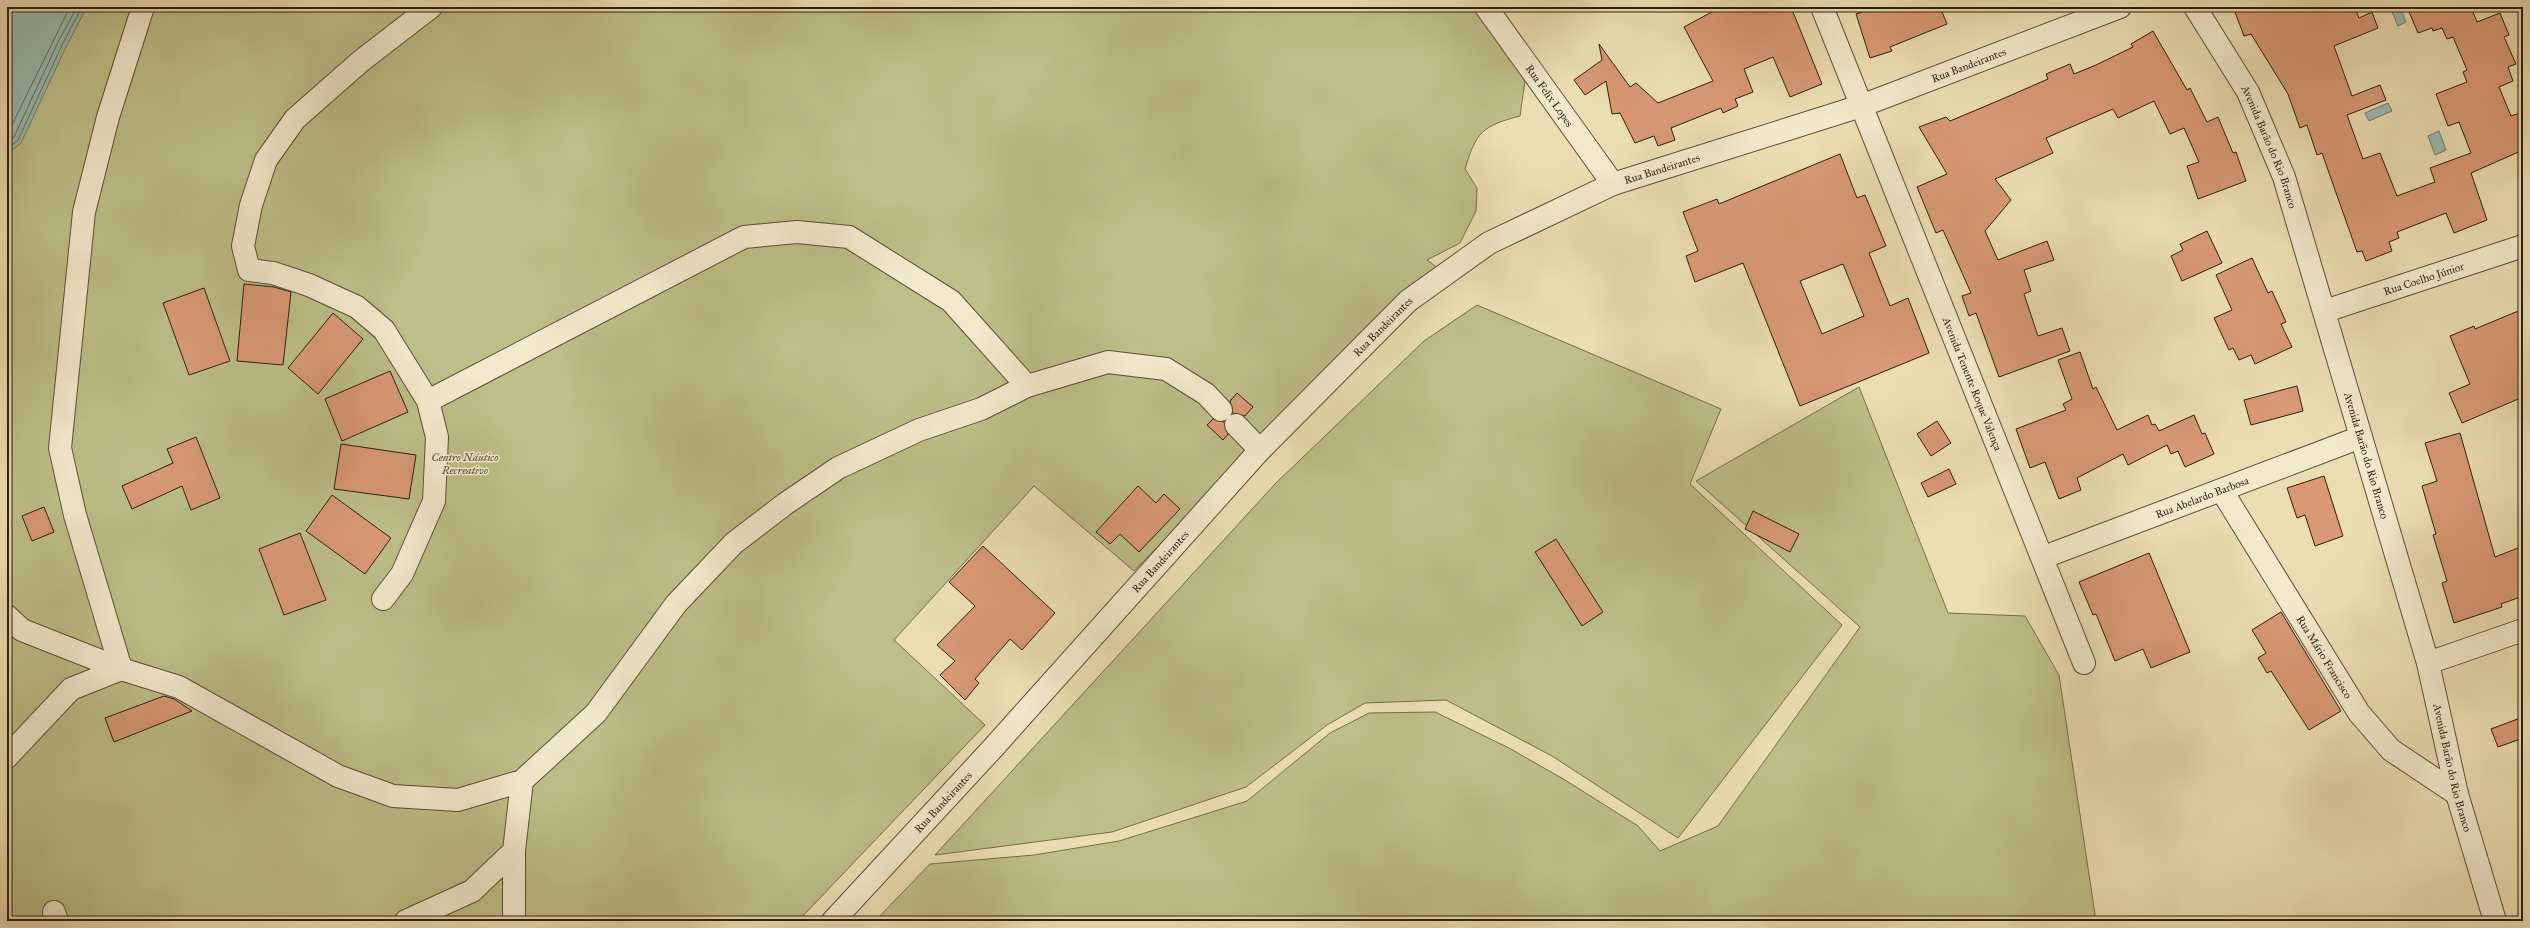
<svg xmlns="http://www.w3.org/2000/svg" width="2530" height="928" font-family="'IM FELL Great Primer',serif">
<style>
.green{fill:#bdbf88;stroke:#766e4d}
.water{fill:#99bbb1;stroke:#6e7c71}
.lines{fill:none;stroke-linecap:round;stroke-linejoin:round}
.shore{stroke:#646c62;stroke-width:1}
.building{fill:#d89974;stroke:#2e1e12;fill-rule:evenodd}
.minor-casing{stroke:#5d4e3a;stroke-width:24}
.minor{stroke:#f2e9cd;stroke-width:22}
.labels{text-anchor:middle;stroke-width:3;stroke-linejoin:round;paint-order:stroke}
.street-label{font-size:11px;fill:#2e1e12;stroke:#f2e9cd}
.park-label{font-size:11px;font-style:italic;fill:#594e35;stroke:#f2e9cd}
</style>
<rect width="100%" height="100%" fill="#ebddb2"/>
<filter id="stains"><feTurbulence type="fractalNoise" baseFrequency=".005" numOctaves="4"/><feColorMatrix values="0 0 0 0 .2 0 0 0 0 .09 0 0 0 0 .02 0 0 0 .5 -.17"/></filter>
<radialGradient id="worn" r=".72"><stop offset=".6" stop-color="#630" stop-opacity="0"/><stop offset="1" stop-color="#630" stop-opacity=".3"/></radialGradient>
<path class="green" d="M 7,7 L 1479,7 L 1525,81 L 1520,116 C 1482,126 1476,132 1465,169 L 1477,188 L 1476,211 L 1460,243 L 1427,260 L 1438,268 L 1345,353 L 1134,571 L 1034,486 L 894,640 L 985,725 L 798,921 L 7,921 Z
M 1477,305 L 1721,409 L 1690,484 L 1842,625 L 1678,838 L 1552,756 L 1446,700 L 1365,703 L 1327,725 L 1246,787 L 1112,832 L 935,855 L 1276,483 L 1424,341 Z
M 1859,387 L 1948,613 L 2025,616 L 2059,675 L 2096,921 L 875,921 L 930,864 L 1034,855 L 1119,841 L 1247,801 L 1330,733 L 1369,713 L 1435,712 L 1509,748 L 1565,780 L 1638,826 L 1660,851 L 1718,826 L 1860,627 L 1696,481 Z"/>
<path class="water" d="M 7,7 L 87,7 L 67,45 L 21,143 L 7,154 Z
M 2390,7 L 2400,7 L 2406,22 L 2398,26 Z
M 2388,103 L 2392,111 L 2369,121 L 2365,113 Z
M 2439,131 L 2446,150 L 2435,155 L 2428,136 Z"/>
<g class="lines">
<path class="shore" d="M 7,135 L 70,7
M 7,143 L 14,137 L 59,40 L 77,7
M 7,149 L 18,140 L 63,43 L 82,7"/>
</g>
<path class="building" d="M 1721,7 L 1791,7 L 1822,84 L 1790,97 L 1773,57 L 1744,69 L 1753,92 L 1735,99 L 1738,106 L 1723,113 L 1721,108 L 1671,128 L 1675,140 L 1658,146 L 1654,136 L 1635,143 L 1620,113 L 1612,114 L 1606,81 L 1585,95 L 1574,80 L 1602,60 L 1599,44 L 1630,87 L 1636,83 L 1658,103 L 1713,81 L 1684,27 Z
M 1876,7 L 1940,7 L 1947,24 L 1890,47 L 1892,51 L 1870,58 L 1856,14 Z
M 2233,7 L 2355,7 L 2359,18 L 2372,12 L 2378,28 L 2334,46 L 2352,96 L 2380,85 L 2386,100 L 2347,115 L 2363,159 L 2380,153 L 2397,196 L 2435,182 L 2430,168 L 2471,153 L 2459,122 L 2448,126 L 2436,94 L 2467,82 L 2463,72 L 2467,70 L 2453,37 L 2447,39 L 2442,28 L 2433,31 L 2432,28 L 2418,33 L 2407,7 L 2471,7 L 2477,22 L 2500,13 L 2509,35 L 2504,37 L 2516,64 L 2508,67 L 2513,81 L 2499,87 L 2511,116 L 2523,112 L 2523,150 L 2471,173 L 2487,220 L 2454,233 L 2446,213 L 2397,232 L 2399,238 L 2389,242 L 2392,251 L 2366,261 L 2362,251 L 2357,252 L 2322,153 L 2317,155 L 2307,125 L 2300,128 L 2288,94 L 2251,34 L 2244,36 Z
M 2153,31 L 2187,90 L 2190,88 L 2207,122 L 2218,117 L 2233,153 L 2236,152 L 2246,181 L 2198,199 L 2187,166 L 2199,162 L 2184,128 L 2170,134 L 2154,101 L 2118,118 L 2113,109 L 2046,138 L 2053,153 L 1995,179 L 2011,200 L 1985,231 L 1998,260 L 2047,241 L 2054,260 L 2024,270 L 2031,291 L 2024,294 L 2038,336 L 2062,328 L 2070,351 L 1999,377 L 1976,313 L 1969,316 L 1962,296 L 1971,293 L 1943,230 L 1936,233 L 1917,187 L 1947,174 L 1919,127 L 1946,117 L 1950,121 L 2000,100 L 2048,79 L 2046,74 L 2070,64 L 2074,74 L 2096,65 L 2133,47 L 2131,44 Z
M 1840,154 L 1857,198 L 1865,195 L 1886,246 L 1869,253 L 1890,306 L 1908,298 L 1929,353 L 1800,406 L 1743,263 L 1695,282 L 1686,256 L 1698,251 L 1683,212 L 1717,199 L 1719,204 ZM 1843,264 L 1864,316 L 1822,334 L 1800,281 Z
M 2207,231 L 2222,263 L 2182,281 L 2171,256 L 2183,250 L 2180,244 Z
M 2252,258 L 2268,293 L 2272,291 L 2286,322 L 2281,324 L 2292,347 L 2255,364 L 2251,355 L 2239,360 L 2233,348 L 2229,350 L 2214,318 L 2232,310 L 2216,275 Z
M 244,284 L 274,287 L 291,292 L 283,365 L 237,361 Z
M 204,288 L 230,361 L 189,375 L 163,303 Z
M 2523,309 L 2523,397 L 2462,423 L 2449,393 L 2470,384 L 2450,336 L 2474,326 L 2475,329 Z
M 333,313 L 363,339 L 318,394 L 288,368 Z
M 2080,352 L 2093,389 L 2096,387 L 2117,430 L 2148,415 L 2152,425 L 2155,424 L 2159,431 L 2194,415 L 2202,434 L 2205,433 L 2214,454 L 2185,467 L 2178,451 L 2171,454 L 2167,445 L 2128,465 L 2123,454 L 2077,478 L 2081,490 L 2059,499 L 2045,462 L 2030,468 L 2016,429 L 2066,410 L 2063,404 L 2072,399 L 2058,360 Z
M 390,371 L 408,412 L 342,441 L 325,399 Z
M 2297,386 L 2303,411 L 2251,425 L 2244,400 Z
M 1237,393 L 1253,407 L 1245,416 L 1233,413 L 1230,401 Z
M 1213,419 L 1224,422 L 1228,434 L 1223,440 L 1207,425 Z
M 1937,421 L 1951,443 L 1931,456 L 1917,434 Z
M 2460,433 L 2495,557 L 2523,546 L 2523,596 L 2501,604 L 2502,607 L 2454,623 L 2442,583 L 2447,581 L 2433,535 L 2436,534 L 2422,486 L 2437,481 L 2425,443 Z
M 196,437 L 220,498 L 191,510 L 182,486 L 132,509 L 122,486 L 173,463 L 167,449 Z
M 341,444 L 416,455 L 409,499 L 334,489 Z
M 1949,469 L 1956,484 L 1928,497 L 1921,483 Z
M 2324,476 L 2343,536 L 2315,546 L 2305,515 L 2297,518 L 2287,488 Z
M 1138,486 L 1156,503 L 1164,494 L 1180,509 L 1139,552 L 1120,534 L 1110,544 L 1096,532 Z
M 332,495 L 391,538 L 365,574 L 306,531 Z
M 44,507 L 54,532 L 32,541 L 22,516 Z
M 1753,511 L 1799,534 L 1790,552 L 1745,529 Z
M 300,533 L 326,600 L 284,615 L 259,549 Z
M 1556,539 L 1603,612 L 1582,626 L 1535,552 Z
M 983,546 L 1055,613 L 1022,650 L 1010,639 L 975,679 L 979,683 L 965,700 L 940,675 L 955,661 L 937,645 L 975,606 L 949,582 Z
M 2149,553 L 2190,652 L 2151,668 L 2143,649 L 2115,661 L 2096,614 L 2093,615 L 2079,582 Z
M 2281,612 L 2341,711 L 2309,730 L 2271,671 L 2267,673 L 2258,658 L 2266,653 L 2252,630 Z
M 164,696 L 174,699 L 192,711 L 114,742 L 105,718 Z
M 2523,717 L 2523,738 L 2498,747 L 2491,729 Z"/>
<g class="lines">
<g class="minor-casing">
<g id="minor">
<path id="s1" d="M 1486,7 L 1613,184"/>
<path id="s2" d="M 1822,7 L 2084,663"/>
<path id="s3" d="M 2195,7 L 2248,92 L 2284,177 L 2428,663 L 2457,794 L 2495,921"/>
<path id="s4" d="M 2325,311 L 2523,246"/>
<path d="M 428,401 L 744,237 L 797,232 L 849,237 L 951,301 L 1027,386"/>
<path d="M 1236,425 L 1260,450"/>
<path id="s5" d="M 2222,491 L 2359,713 L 2391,750 L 2457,794"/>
<path id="s6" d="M 2044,557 L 2361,437"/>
<path d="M 383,599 L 402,574 L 434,501 L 437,437 L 428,401 L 384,330 L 357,307 L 309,285 L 273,273 L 249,270 L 243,246 L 251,205 L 266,160 L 295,119 L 361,61 L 431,7"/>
<path d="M 7,616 L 22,630 L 121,669 L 179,687 L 338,776 L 393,796 L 458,800 L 522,781 L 596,713 L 676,604 L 734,543 L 785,504 L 838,468 L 919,430 L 981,409 L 1027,386 L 1108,362 L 1166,369 L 1206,394 L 1221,410"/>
<path d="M 2428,663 L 2523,630"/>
<path d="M 7,757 L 71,689 L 121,669 L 75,515 L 60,448 L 84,212 L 108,117 L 143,7"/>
<path d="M 514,851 L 514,921"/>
<path d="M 54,912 L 57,921"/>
<path d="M 406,921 L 472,891 L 514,851 L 522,781"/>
<path id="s7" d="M 833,921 L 993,748 L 1260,450 L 1408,301 L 1489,243 L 1613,184 L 1861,106 L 2120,7"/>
</g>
</g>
<use href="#minor" class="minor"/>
</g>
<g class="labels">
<g class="street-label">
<text dy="4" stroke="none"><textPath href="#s7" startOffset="1458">Rua Bandeirantes</textPath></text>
<text dy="4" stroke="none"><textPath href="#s1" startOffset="109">Rua Felix Lopes</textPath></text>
<text dy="4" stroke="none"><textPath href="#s3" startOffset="159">Avenida Barão do Rio Branco</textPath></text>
<text dy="4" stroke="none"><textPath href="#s7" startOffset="1134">Rua Bandeirantes</textPath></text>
<text dy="4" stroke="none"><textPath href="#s4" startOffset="104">Rua Coelho Júnior</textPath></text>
<text dy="4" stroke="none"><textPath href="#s7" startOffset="810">Rua Bandeirantes</textPath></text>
<text dy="4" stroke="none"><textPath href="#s2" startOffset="406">Avenida Tenente Roque Valença</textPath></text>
<text dy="4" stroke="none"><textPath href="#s3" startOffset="483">Avenida Barão do Rio Branco</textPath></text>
<text dy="4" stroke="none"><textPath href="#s6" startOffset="169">Rua Abelardo Barbosa</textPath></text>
<text dy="4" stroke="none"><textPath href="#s7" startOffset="486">Rua Bandeirantes</textPath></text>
<text dy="4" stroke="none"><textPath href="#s5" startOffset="195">Rua Mário Francisco</textPath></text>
<text dy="4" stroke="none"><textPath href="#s3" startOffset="807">Avenida Barão do Rio Branco</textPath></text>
<text dy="4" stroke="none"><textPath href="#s7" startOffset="162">Rua Bandeirantes</textPath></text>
</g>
<g class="park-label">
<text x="465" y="461">Centro Náutico<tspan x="465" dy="13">Recreativo</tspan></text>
</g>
</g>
<rect width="2530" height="928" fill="none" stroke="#ebddb2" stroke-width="24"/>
<rect x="8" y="8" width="2514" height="912" fill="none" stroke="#2e1e12" stroke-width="2"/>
<rect x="12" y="12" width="2506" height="904" fill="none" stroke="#2e1e12"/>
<rect width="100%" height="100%" filter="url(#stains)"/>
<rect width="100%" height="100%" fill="url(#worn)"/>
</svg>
